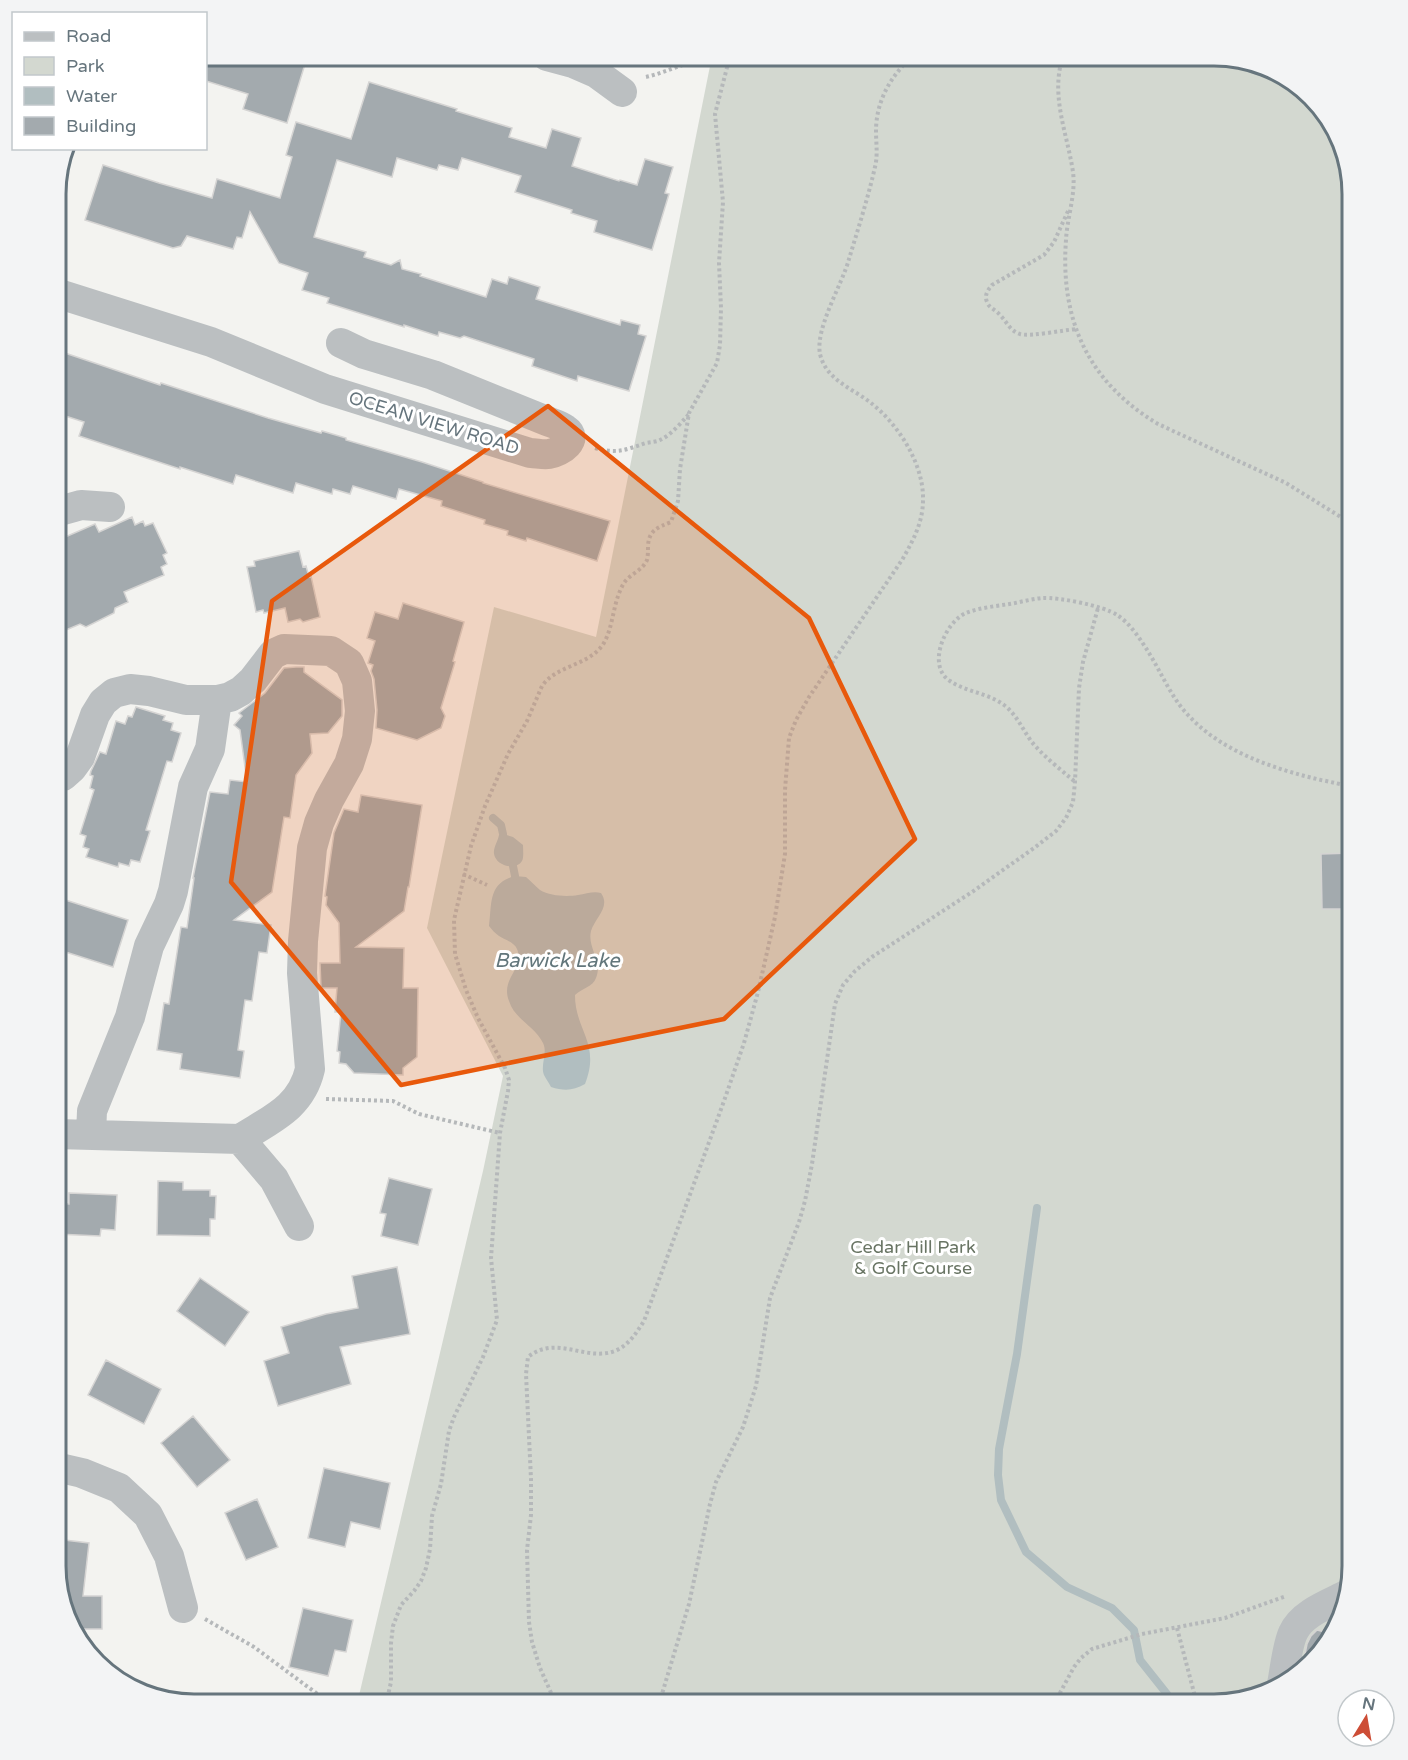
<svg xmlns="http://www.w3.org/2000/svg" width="1408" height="1760" font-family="'Varela Round',sans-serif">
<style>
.green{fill:#d3d8d0}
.water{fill:#b1bec0}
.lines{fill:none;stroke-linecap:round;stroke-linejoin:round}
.stream{stroke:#b1bec0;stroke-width:8}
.building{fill:#a3aaae;stroke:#d5d4d3;stroke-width:1.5}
.path{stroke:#b5b8ba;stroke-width:4;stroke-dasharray:3 3;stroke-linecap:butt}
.minor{stroke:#bbbfc1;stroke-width:30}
.marked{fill:#e8590c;fill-opacity:0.2;stroke:#e8590c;stroke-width:4.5;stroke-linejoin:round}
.labels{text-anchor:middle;stroke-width:6;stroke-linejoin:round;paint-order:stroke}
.street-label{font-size:18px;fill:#66757d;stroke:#fff}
.park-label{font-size:18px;fill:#697564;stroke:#fff}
.water-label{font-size:20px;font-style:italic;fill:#62767b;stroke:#fff}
.rim{fill:none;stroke:#66757d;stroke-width:3}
</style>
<rect width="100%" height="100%" fill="#f3f3f0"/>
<path class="green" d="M 712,56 L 1223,56 L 1283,74 L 1329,117 L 1352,194 L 1352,1567 L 1338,1628 L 1291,1681 L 1215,1704 L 357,1704 L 483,1171 L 503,1076 L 427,928 L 494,607 L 596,637 Z"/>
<path class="water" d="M 503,834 L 513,837 L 523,845 C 523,850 524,857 522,861 C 516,871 496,866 494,854 C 493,848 498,841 499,835 Z
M 515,876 L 526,877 C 531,881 535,886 540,890 C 550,896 567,897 578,895 C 586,894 593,891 601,893 C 611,907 595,918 591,931 C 587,947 603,962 596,978 C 593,987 582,988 575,995 C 575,1031 601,1043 585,1084 C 573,1091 564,1091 551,1087 C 549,1083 546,1079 544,1075 C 540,1065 548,1053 543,1043 C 535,1026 515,1020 509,1001 C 500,978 525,969 517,949 C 514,942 505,940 499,936 C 495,933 492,930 489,926 C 492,903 488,883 515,876 Z"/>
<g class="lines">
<path class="stream" d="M 493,818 L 501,825 L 503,834
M 513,866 L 515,876
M 1037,1208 L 1017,1354 L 999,1449 L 998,1475 L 1001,1500 L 1026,1552 L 1067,1587 L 1112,1608 L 1134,1630 L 1140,1660 L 1167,1694 L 1168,1704"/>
</g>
<path class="building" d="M 206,56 L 277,56 L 305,64 L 287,123 L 243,109 L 248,94 L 206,81 Z
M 369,82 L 457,109 L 456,111 L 512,128 L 509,137 L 546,148 L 552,129 L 581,138 L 572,166 L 619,181 L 620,180 L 637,185 L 645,159 L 673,167 L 665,193 L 669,194 L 652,250 L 594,232 L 597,221 L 571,213 L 572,210 L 515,192 L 521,176 L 462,158 L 458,170 L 439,165 L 437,170 L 397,158 L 392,177 L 337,160 L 314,237 L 366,252 L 364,257 L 391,265 L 400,260 L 402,269 L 421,274 L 420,276 L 486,297 L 492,279 L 507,284 L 509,277 L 540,287 L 536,299 L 620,325 L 621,320 L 640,325 L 638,334 L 646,336 L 629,391 L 578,376 L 577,381 L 532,366 L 534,359 L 464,336 L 460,338 L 439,332 L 438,336 L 404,325 L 404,327 L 327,303 L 329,298 L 302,290 L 308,273 L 279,263 L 250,212 L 242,238 L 237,237 L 233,249 L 187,236 L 181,246 L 173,248 L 85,220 L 103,165 L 159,183 L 212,198 L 217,179 L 280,198 L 292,157 L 286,155 L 296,122 L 351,139 Z
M 56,350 L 160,385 L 161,383 L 268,418 L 321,433 L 322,431 L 346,438 L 346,440 L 422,462 L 483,482 L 483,483 L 610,521 L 597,561 L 527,538 L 526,541 L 507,535 L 508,531 L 484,524 L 485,520 L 441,506 L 442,501 L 399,489 L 396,499 L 353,486 L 350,494 L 333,489 L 332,494 L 296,483 L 293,493 L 236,475 L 233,484 L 180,467 L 180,469 L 79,436 L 84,422 L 56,413 Z
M 132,517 L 135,525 L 143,521 L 145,526 L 153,523 L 167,553 L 163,555 L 167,564 L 161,567 L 164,575 L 124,592 L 128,602 L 115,608 L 114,613 L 86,627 L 80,624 L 66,630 L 56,607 L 56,541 L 95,524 L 99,532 Z
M 299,551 L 303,567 L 306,566 L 309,577 L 311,576 L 320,617 L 303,622 L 300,619 L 288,622 L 285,608 L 264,613 L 263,610 L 256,612 L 247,567 L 255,566 L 254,561 Z
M 403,603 L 464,622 L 453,661 L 455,662 L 441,708 L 445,716 L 441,728 L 417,740 L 376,728 L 377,710 L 374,679 L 371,671 L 373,665 L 368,663 L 375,641 L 367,638 L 375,612 L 398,619 Z
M 296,667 L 304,667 L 304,672 L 342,700 L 342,716 L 328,733 L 310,734 L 312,753 L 296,775 L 290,818 L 284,817 L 272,892 L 234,920 L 271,925 L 267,953 L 259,952 L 252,1001 L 245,1000 L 238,1050 L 244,1051 L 240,1078 L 180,1069 L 182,1054 L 157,1050 L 164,1003 L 169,1004 L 181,927 L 187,928 L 194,878 L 193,878 L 210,792 L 228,794 L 230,780 L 247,782 L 240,730 L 234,725 L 242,716 L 239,713 L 265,693 L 284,668 Z
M 136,707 L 165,716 L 163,720 L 173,723 L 171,730 L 181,733 L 172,762 L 167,761 L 146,830 L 150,831 L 140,862 L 131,860 L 129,866 L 119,863 L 118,867 L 86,857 L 89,849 L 83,847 L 86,836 L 80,834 L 94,790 L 90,788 L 93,776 L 90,775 L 91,771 L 100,752 L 106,754 L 116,721 L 125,724 L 128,716 L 132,717 Z
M 361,795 L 422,805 L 409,887 L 408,887 L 404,911 L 356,947 L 404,948 L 403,988 L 418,988 L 417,1057 L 403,1068 L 403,1075 L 354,1073 L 346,1064 L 339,1063 L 340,1052 L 337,1051 L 341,1012 L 335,1012 L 337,988 L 321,988 L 320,963 L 340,963 L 339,923 L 326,905 L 327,897 L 325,896 L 334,833 L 344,809 L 358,812 Z
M 1352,853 L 1352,909 L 1322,909 L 1321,854 Z
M 56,897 L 128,920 L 113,967 L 56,949 Z
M 389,1178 L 432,1189 L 418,1245 L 381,1236 L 386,1214 L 380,1213 Z
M 158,1181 L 183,1182 L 183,1190 L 210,1190 L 210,1196 L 216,1196 L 215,1219 L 210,1219 L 210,1236 L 157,1235 Z
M 69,1193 L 117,1195 L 115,1230 L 101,1229 L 100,1236 L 56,1234 L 56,1203 L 69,1204 Z
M 397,1267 L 410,1334 L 340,1347 L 351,1384 L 278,1406 L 264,1361 L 289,1353 L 281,1327 L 326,1314 L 358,1308 L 352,1276 Z
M 200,1278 L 249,1312 L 225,1346 L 177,1311 Z
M 106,1360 L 161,1389 L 144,1424 L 88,1395 Z
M 193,1416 L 230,1460 L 197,1487 L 161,1443 Z
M 324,1468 L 390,1483 L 380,1529 L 351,1522 L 345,1547 L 308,1538 Z
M 257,1499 L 278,1547 L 246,1560 L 225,1513 Z
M 56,1539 L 89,1543 L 83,1596 L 102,1596 L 102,1629 L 80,1629 L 78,1642 L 56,1566 Z
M 303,1608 L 353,1620 L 346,1652 L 335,1650 L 328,1676 L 289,1667 Z
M 1317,1630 L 1333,1634 L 1302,1669 L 1307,1644 L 1311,1636 Z"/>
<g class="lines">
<path class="path" d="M 1063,56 C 1050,96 1067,132 1073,172 C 1076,194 1067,218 1066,240 C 1060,320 1088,382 1158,424 L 1286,483 L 1352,524
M 646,77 C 673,71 700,53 729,59
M 1068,211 L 1054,242 L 1044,255 L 992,285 C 988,290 984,295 987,302 C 989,308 996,310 1000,315 C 1007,322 1010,331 1020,334 C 1031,337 1063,330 1077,329
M 595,448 C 617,454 625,450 646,443 C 651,442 656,442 660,440 C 671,435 681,423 689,414
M 1074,781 C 1060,769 1043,756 1031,741 C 1022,728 1016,714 1004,705 C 988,693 966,692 950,681 C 926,666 945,622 966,613 C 981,607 999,606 1015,603 C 1024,601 1033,599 1042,598 C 1059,597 1104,606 1117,615 C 1130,623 1141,640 1149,653 C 1162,674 1171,697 1188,715 C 1222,752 1274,769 1321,780 C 1332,782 1342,785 1352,786
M 463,874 L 487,885
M 326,1099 L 393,1101 L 419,1114 L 500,1133
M 205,1619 L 254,1647 L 331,1704
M 1177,1628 L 1197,1704
M 386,1704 L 391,1682 L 391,1643 L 393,1626 L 401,1605 L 414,1591 L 421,1581 L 426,1568 L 430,1549 L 432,1516 L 441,1484 L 449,1431 L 454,1417 L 483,1357 L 497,1320 L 491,1258 L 500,1133 L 508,1091 L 509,1080 L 505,1068 L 478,1018 L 466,990 L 455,954 L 454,920 L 471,846 L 485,806 L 508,754 L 527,721 L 542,686 C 557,664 592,666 605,641 C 614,623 613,601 624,583 C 630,574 643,570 647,560 C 648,556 648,551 648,546 C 649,530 657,528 671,522 L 678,501 L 680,469 L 689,413 L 717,363 L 720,345 L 721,308 L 719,263 L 723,202 L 715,114 L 730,56
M 556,1704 L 540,1668 L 532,1642 L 529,1622 L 527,1550 L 531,1515 L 531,1479 L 526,1374 L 528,1357 C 558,1333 589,1365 619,1349 C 630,1343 637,1332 644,1321 L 724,1101 L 744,1043 L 758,992 L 775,917 L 785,854 L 785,790 L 789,738 L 796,720 L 809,697 L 902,560 C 913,541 923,522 923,500 C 924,464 898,424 871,403 C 852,388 826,380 820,354 C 815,328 842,285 849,259 C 858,229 868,198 875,167 C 878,155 876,143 876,131 C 876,101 891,75 913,56
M 659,1704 L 689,1604 L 710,1504 L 716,1482 L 743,1427 L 750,1405 L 756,1386 L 770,1298 L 799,1222 L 805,1201 L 812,1164 L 835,1004 L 843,985 L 855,971 L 872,957 L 972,892 L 1034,848 L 1056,831 L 1066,818 L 1073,802 L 1075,782 L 1079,688 L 1083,662 L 1098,608
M 1054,1704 L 1074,1667 L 1081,1658 L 1092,1649 L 1142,1634 L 1225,1618 L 1286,1596"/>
<path class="minor" d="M 547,56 L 573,63 L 596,73 L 622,92
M 56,293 L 211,342 L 325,389 L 530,453 C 536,453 543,455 549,454 C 561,452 580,439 565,429 C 560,425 552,423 547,421 L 433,375 L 364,354 L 341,343
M 56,512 L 81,505 L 110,507
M 56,777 L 63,776 L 72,768 L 80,757 L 95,715 L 103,702 L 114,693 L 130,689 L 149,691 L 186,700 L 217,700 L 230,697 L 241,691 L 253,680 L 273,654 L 284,649 L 331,651 L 349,663 L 357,681 L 360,711 L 357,739 L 349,764 L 329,800 L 319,823 L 312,848 L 303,941 L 302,973 L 310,1069 C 301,1108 271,1119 240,1139
M 56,1134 L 240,1139
M 91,1135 L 92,1111 L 130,1017 L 149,946 L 169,904 L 173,891 L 193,787 L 210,749 L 217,700
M 240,1139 L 274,1179 L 299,1226
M 56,1467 L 82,1473 L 119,1488 L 148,1515 L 169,1556 L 183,1608
M 1282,1684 C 1285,1669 1287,1646 1293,1633 C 1301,1614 1328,1604 1346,1595"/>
</g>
<path class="marked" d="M 548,406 L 809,618 L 915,839 L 724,1019 L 401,1085 L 231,882 L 272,601 Z"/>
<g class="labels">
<g class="street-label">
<text transform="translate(434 423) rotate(17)" y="6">OCEAN VIEW ROAD</text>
</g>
<g class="park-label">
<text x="913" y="1253">Cedar Hill Park<tspan x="913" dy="21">&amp; Golf Course</tspan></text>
</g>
<g class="water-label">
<text x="557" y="967">Barwick Lake</text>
</g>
</g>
<path d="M0 0H1408V1760H0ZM194 66H1214A128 128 0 0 1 1342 194V1566A128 128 0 0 1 1214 1694H194A128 128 0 0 1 66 1566V194A128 128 0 0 1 194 66Z" fill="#f3f4f5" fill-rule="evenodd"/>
<path class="rim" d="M194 66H1214A128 128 0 0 1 1342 194V1566A128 128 0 0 1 1214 1694H194A128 128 0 0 1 66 1566V194A128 128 0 0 1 194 66Z"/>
<rect x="12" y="12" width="195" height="138" fill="#ffffff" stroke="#c2c8cb" stroke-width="1.5"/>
<rect x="24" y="32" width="30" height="9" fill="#bbbfc1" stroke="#c2c8cb" stroke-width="1.5"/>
<text x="66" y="42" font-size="18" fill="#66757d">Road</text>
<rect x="24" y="57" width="30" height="18" fill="#d3d8d0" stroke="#c2c8cb" stroke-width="1.5"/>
<text x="66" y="72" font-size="18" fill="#66757d">Park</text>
<rect x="24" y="87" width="30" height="18" fill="#b1bec0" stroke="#c2c8cb" stroke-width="1.5"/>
<text x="66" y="102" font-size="18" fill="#66757d">Water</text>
<rect x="24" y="117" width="30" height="18" fill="#a3aaae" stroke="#c2c8cb" stroke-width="1.5"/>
<text x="66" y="132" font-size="18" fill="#66757d">Building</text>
<g transform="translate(1366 1718) rotate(11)"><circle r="28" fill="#ffffff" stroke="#c2c8cb" stroke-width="1.5"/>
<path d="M0-4.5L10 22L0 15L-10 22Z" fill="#cd4d36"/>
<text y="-9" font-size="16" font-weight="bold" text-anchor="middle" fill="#66757d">N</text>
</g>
</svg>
